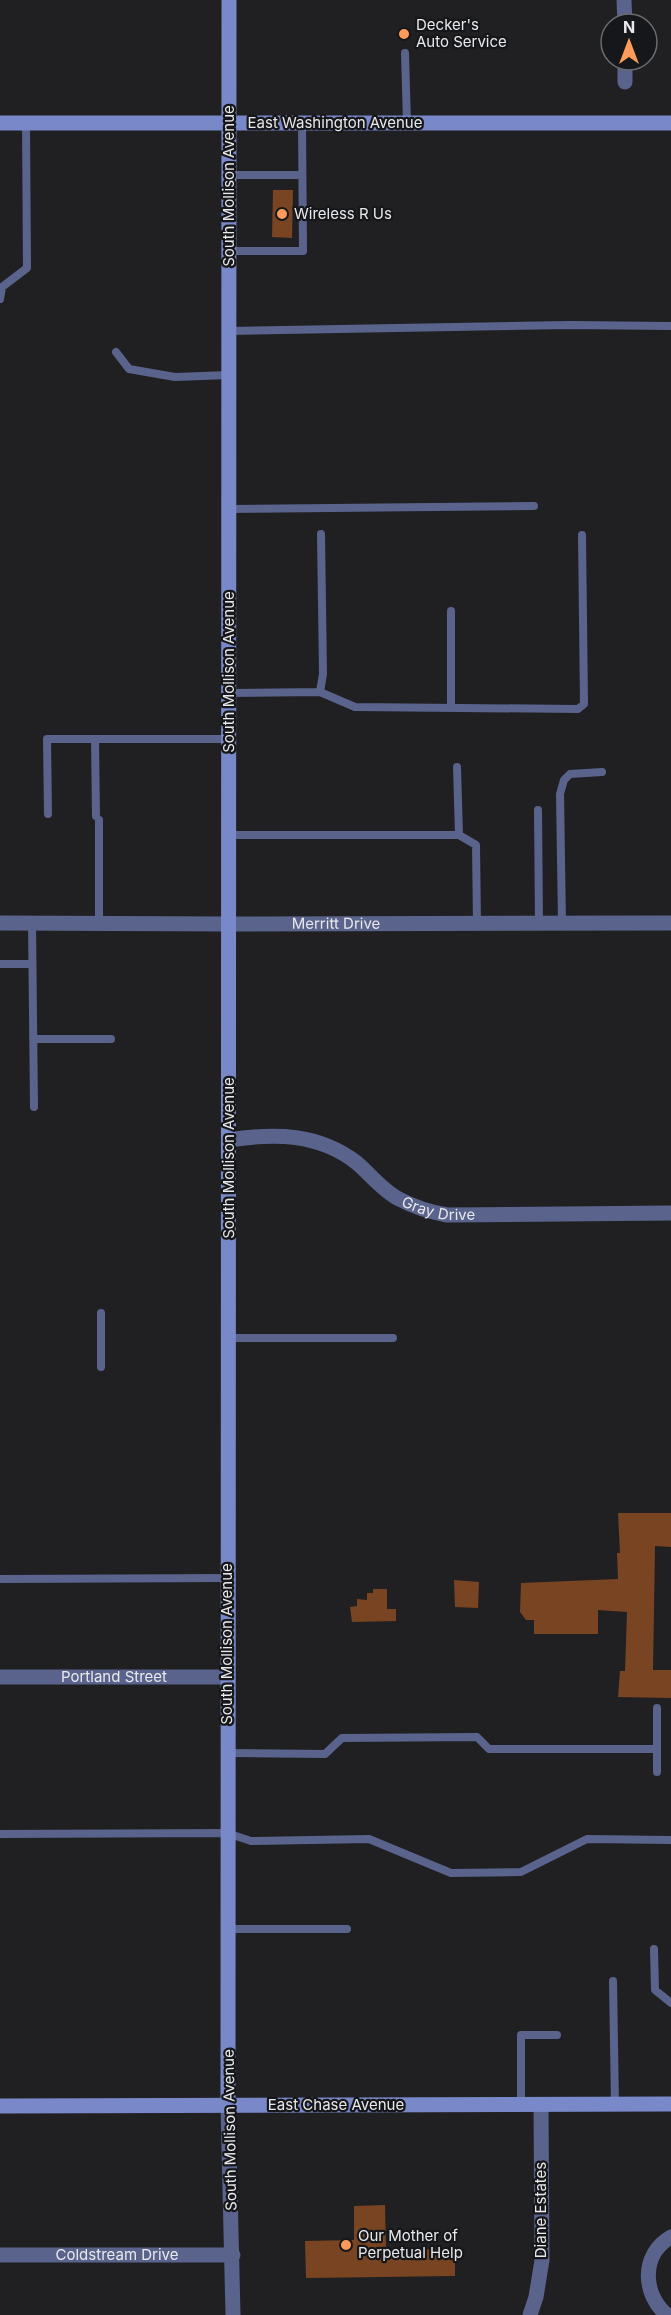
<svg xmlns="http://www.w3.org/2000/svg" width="671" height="2315" font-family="Inter,sans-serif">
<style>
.building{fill:#784421}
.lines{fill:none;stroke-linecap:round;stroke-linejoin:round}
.service{stroke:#59638b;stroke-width:8}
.minor{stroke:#59638b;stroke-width:15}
.secondary{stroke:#7988c9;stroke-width:15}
.poi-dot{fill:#ff9b5a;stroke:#16171a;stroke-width:2}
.labels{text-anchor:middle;stroke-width:4.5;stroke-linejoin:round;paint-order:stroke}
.poi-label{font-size:15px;fill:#e9e9eb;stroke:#16171a;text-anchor:start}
.street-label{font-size:15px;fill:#e9e9eb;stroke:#16171a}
</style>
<rect width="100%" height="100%" fill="#202023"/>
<path class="building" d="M 273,190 L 293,190 L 292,238 L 272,237 Z
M 618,1513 L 671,1513 L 671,1547 L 655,1546 L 653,1670 L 671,1670 L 671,1698 L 618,1697 L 620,1671 L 625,1671 L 627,1612 L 598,1610 L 598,1634 L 534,1634 L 534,1620 L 526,1620 L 520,1612 L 521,1583 L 618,1579 L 617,1553 L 620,1553 Z
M 454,1580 L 479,1582 L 478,1608 L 455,1607 Z
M 373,1589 L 387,1589 L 387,1609 L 396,1609 L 396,1621 L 352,1622 L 350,1607 L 357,1606 L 357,1599 L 367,1600 L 367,1593 L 373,1593 Z
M 385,2205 L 386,2250 L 455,2249 L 455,2276 L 306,2278 L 305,2241 L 354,2240 L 354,2206 Z"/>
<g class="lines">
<path class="service" d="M 405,53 L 407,123
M 229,175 L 302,175
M 229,251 L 303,251 L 302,123
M 0,299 L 2,287 L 27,268 L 26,123
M 229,331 L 570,325 L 671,326
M 116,352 L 129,369 L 175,377 L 229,375
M 229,509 L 534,506
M 451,611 L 451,708
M 320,692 L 323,674 L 321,534
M 229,693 L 320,692 L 355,707 L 578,709 L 584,704 L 582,535
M 95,739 L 96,816
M 538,810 L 539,923
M 48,814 L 47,739 L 229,739
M 99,820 L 99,923
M 229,835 L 459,835 L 457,767
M 459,835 L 476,845 L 477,924
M 32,923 L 34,1107
M 562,923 L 560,794 L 564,780 L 570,774 L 602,772
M 0,964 L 32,964
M 33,1039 L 111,1039
M 228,1338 L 393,1338
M 101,1367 L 101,1313
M 0,1579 L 227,1578
M 657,1708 L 657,1749
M 227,1753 L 325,1754 L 342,1738 L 477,1737 L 489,1749 L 657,1749 L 657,1772
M 0,1834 L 227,1833 L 251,1841 L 369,1839 L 451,1873 L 521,1872 L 587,1839 L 671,1840
M 228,1929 L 347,1929
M 654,1949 L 655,1990 L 671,2003
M 613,1981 L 615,2105
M 521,2105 L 521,2035 L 557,2035"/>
<g class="minor">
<path d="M 624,0 L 625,24"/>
<path d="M 625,60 L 625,82"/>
<path id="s1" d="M 0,923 L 229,924 L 671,923"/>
<path id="s2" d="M 229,1140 C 274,1133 319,1133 357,1163 C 370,1174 383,1191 399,1199 C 414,1207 430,1212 447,1215 L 671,1213"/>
<path id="s3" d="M 0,1677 L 227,1677"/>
<path d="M 228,2105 L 233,2315"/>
<path id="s4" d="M 0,2255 L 233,2255"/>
<path d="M 530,2315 L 536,2297 L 542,2260 L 541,2105"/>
<path d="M 667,2315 C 642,2294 641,2254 671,2237"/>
</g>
<path class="secondary" d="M 0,123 L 671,123
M 228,2105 L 229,0
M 0,2106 L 671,2104"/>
</g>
<g class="poi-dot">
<circle cx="404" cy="34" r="6"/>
<circle cx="282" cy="214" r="6"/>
<circle cx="346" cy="2245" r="6"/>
</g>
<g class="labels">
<g class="poi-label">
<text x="416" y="30">Decker's<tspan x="416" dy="17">Auto Service</tspan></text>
<text x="294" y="219">Wireless R Us</text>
<text x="358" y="2241">Our Mother of<tspan x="358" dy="17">Perpetual Help</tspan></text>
</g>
<g class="street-label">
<text x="335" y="128">East Washington Avenue</text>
<text transform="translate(229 186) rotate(-90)" y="5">South Mollison Avenue</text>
<text transform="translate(229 672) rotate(-90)" y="5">South Mollison Avenue</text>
<text dy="5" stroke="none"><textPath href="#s1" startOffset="336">Merritt Drive</textPath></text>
<text transform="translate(229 1158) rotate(-90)" y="5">South Mollison Avenue</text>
<text dy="5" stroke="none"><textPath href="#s2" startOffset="231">Gray Drive</textPath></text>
<text transform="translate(227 1644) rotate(-90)" y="5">South Mollison Avenue</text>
<text dy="5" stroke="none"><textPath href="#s3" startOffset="114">Portland Street</textPath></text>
<text x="336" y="2110">East Chase Avenue</text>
<text transform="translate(230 2130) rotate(-91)" y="5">South Mollison Avenue</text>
<text transform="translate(541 2210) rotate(-90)" y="5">Diane Estates</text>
<text dy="5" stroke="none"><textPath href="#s4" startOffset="117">Coldstream Drive</textPath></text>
</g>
</g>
<g transform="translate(629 42)"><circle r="28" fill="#16171a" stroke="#6a6b6e" stroke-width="1.5"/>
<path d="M0-4.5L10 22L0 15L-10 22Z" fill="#ff9b5a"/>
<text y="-9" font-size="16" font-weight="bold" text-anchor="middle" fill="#e9e9eb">N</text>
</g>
</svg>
